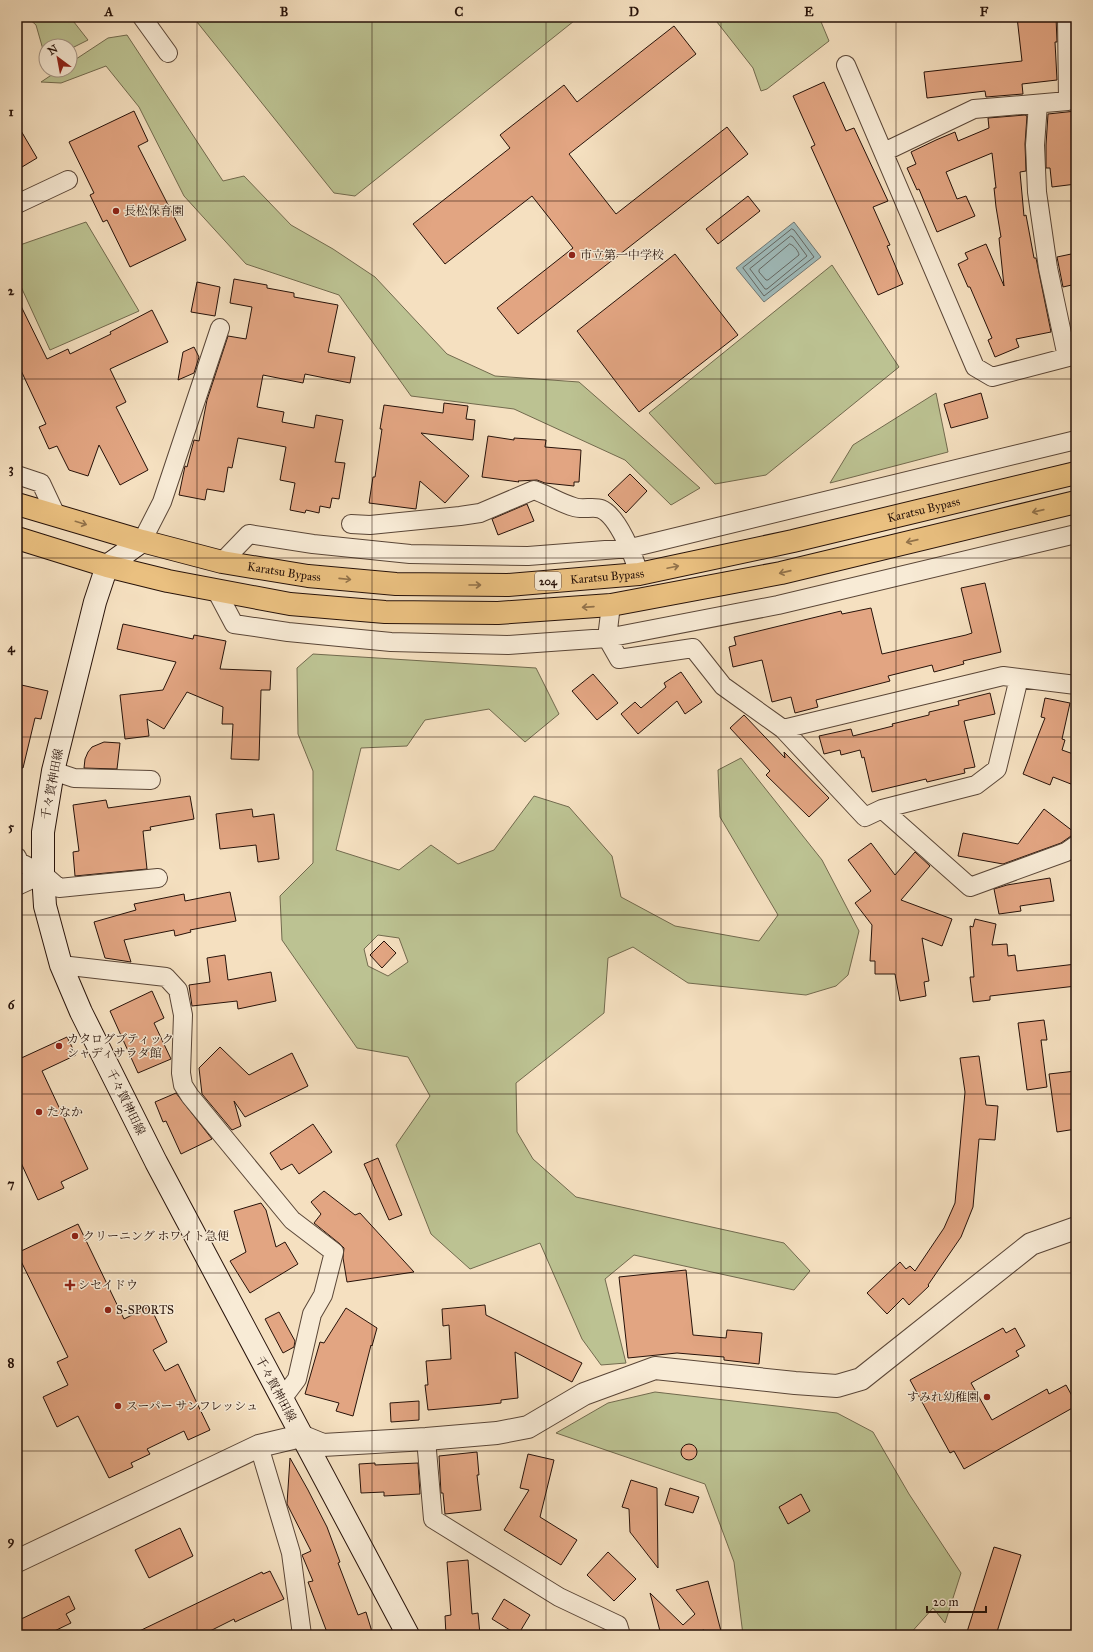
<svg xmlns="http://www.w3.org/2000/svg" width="1093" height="1652" font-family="'IM FELL Great Primer','Noto Serif JP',serif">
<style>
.green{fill:#bcc292;stroke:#726a4e;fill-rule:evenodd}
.water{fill:#9fbbbb;stroke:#6f7774}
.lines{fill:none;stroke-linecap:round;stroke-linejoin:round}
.shore{stroke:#636662;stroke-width:1}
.building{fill:#e2a582;stroke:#271209}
.minor-casing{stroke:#5a4637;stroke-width:20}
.tertiary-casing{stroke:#5a4637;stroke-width:24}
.secondary-casing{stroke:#271209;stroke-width:24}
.trunk-casing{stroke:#271209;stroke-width:24}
.minor{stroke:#f8ebd6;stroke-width:18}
.tertiary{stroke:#f8ebd6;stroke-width:22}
.secondary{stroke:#f8ebd6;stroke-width:22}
.trunk{stroke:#eac080;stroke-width:22}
.oneway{stroke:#92724a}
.grid{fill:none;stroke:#271209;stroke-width:1;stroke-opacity:0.55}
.poi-dot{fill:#8f2418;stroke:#f8ebd6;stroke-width:1.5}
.labels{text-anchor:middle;stroke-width:3;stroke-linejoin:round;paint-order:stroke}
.shield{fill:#f8ebd6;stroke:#665346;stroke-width:1}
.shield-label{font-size:11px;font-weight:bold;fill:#271209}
.poi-label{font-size:12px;fill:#271209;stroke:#f8ebd6;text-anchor:start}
.street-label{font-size:12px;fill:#271209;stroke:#f8ebd6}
.neatline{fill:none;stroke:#271209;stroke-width:1.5}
.grid-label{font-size:13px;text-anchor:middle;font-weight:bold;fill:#271209}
</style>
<rect width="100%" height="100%" fill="#f5e0c0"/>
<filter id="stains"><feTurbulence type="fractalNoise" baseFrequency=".005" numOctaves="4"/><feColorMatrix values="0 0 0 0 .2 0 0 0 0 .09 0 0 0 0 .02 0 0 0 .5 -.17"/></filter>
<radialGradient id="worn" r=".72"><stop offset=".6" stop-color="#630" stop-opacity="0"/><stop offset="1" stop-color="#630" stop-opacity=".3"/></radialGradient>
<path class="green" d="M 27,17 L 70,17 L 88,40 L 70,49 L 70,46 L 46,46 L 46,60 L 36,25 Z
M 193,17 L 579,17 L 355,196 L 334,193 Z
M 713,17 L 819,17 L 829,41 L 767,89 L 761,91 L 753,68 Z
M 127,35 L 223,181 L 244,176 L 291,225 L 333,249 L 375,277 L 447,354 L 495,376 L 579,382 L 700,488 L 671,505 L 625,460 L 514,409 L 411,396 L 339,295 L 246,264 L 184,196 L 139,107 L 106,66 L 61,83 L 41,82 L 59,70 L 70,70 L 70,63 L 108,38 Z
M 86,222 L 139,311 L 50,350 L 17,278 L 17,246 Z
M 832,265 L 899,367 L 766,475 L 715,484 L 649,413 Z
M 936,393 L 948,452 L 830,483 L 853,445 Z
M 313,654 L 536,668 L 559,714 L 525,742 L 489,709 L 425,720 L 407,746 L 361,748 L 336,850 L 399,870 L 431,845 L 458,864 L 494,850 L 534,796 L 569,807 L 612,856 L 621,897 L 675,926 L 759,941 L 778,915 L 720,817 L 718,770 L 741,758 L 822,860 L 859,931 L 848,975 L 836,986 L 806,995 L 688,983 L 633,947 L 608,958 L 604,1013 L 516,1083 L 517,1132 L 533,1159 L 576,1197 L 784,1243 L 810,1271 L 794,1290 L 634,1255 L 605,1279 L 626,1363 L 601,1365 L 582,1339 L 540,1243 L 470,1269 L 431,1234 L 396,1145 L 430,1096 L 408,1057 L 357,1048 L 282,940 L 280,896 L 313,863 L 313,771 L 298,734 L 297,668 ZM 378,935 L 399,938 L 408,962 L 388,976 L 368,966 L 364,949 Z
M 655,1392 L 837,1413 L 873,1432 L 909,1494 L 961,1573 L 945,1623 L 933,1608 L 909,1635 L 743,1635 L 734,1562 L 705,1484 L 556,1433 L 608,1403 Z"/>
<path class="water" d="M 794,222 L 821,257 L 764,302 L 736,268 Z"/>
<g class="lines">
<path class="shore" d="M 792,229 L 794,230 L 814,257 L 764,296 L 743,268 Z
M 791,236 L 793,237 L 807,256 L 767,289 L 765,289 L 750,269 Z
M 790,244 C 794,245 799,252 799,255 L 768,280 L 766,280 L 759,272 L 759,270 Z"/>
</g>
<path class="building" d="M 1017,17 L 1056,17 L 1057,42 L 1055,42 L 1057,80 L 1022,84 L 1023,94 L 986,97 L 985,91 L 927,98 L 924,72 L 1022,61 Z
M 674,26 L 696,54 L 569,154 L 616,214 L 727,127 L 748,154 L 518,334 L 497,308 L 573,248 L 532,196 L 445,264 L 413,224 L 510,148 L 500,135 L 564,85 L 577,102 Z
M 824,82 L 846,131 L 854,128 L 888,201 L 873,207 L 890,245 L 887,246 L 903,284 L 878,295 L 811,147 L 815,145 L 793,96 Z
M 134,111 L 148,141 L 138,146 L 186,240 L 130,267 L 107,220 L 103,222 L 90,195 L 94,193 L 69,142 Z
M 1076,111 L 1076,141 L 1073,141 L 1076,184 L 1052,187 L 1050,168 L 1046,168 L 1046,145 L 1048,114 Z
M 1025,115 L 1027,116 L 1025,144 L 1026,171 L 1020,172 L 1024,216 L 1026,215 L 1034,258 L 1036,258 L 1051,332 L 1016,339 L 1019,347 L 995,357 L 988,340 L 992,338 L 970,287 L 968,287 L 958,264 L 968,259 L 965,253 L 986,244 L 1004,286 L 999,238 L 1001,237 L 996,207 L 994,188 L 996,188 L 992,153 L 946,172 L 957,199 L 966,196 L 975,216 L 937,232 L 919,189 L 917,190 L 907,168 L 916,164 L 911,152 L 936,140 L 955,132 L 958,141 L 989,128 L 988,118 Z
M 17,124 L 37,158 L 17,170 Z
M 748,196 L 760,211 L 718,244 L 706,229 Z
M 1076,253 L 1076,284 L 1063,287 L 1057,257 Z
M 675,254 L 738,335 L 639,412 L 577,331 Z
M 234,279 L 267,285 L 267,288 L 294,293 L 294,297 L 338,305 L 328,352 L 355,357 L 350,383 L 305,374 L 303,383 L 263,375 L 257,407 L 284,412 L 282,422 L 314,428 L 316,415 L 343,420 L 335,462 L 345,463 L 339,499 L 332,498 L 330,508 L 320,506 L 319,513 L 306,510 L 305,513 L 290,510 L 295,483 L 280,480 L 286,447 L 238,438 L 232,468 L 228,467 L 224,492 L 207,489 L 205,500 L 179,495 L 184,471 L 185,466 L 187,467 L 194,440 L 199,441 L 207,400 L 228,336 L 246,339 L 252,307 L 230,303 Z
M 197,282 L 220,287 L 215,316 L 191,312 Z
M 17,298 L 47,359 L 68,349 L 70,354 L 111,334 L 110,332 L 152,310 L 168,342 L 110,369 L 126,402 L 116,407 L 148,470 L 120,485 L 99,445 L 88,476 L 69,470 L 57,446 L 49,449 L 39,427 L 46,424 L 17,362 Z
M 194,347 L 199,357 L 194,373 L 178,380 L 183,352 Z
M 981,393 L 988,418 L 951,428 L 944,404 Z
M 444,403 L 468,406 L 466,419 L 475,420 L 473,440 L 421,433 L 469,476 L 445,503 L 420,481 L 416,509 L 369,503 L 373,477 L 375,477 L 382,429 L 380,429 L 384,405 L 443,413 Z
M 488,436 L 514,440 L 514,438 L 546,440 L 545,447 L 581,450 L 579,482 L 574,482 L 574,486 L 545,483 L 537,480 L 518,481 L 519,482 L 482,477 Z
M 630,474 L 647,491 L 626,513 L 608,495 Z
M 527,504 L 534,521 L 498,535 L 492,519 Z
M 985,583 L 1001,652 L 963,661 L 964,664 L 934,672 L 932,665 L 888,676 L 890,681 L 816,700 L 818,707 L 795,713 L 791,697 L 772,702 L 762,660 L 733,667 L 729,647 L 736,645 L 734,637 L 841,611 L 842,614 L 871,608 L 882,654 L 966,635 L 972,633 L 961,588 Z
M 123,624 L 193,639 L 194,635 L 226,641 L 220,669 L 271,671 L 270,690 L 261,690 L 259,760 L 231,759 L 233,724 L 222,724 L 223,707 L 187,692 L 164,729 L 147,719 L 149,736 L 125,739 L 120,695 L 163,690 L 176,662 L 117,649 Z
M 681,672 L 702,702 L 685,714 L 677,701 L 638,734 L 621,714 L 635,702 L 641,708 L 666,687 L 664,683 Z
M 593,674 L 618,703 L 597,720 L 572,691 Z
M 17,684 L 48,691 L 41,719 L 35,718 L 23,768 L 17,767 Z
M 990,693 L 995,714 L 964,721 L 975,767 L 964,769 L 965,773 L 927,782 L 926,779 L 872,792 L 864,757 L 862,758 L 860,750 L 841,755 L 840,750 L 824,754 L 819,736 L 851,729 L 853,736 L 893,726 L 892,724 L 929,715 L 929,712 L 959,705 L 958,701 Z
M 1045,698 L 1070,703 L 1062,739 L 1065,740 L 1062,750 L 1076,755 L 1076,786 L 1053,777 L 1050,785 L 1023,774 L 1045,718 L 1041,717 Z
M 744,715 L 785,758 L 784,752 L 829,798 L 809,817 L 766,775 L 770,771 L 730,728 Z
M 104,742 L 120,743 L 117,769 L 84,768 L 85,759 L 88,752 L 92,747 Z
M 190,796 L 194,819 L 150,827 L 151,830 L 143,831 L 147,869 L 75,876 L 73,852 L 79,851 L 73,805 L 106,800 L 108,808 Z
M 252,809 L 253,817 L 274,814 L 279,859 L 258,862 L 256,845 L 220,849 L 216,814 Z
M 1044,809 L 1074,832 L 1071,836 L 1061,843 L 1003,864 L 958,856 L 963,833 L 1018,844 Z
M 871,843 L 895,875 L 915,852 L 930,866 L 901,900 L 952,919 L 942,946 L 922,938 L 929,981 L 924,982 L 926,996 L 900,1001 L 895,974 L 875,974 L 875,961 L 870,961 L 872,925 L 855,903 L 871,891 L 848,860 Z
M 1050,878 L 1054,901 L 1020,906 L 1021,911 L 999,914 L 994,889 L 1007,885 Z
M 230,892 L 236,921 L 190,930 L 191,932 L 175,936 L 174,930 L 124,940 L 131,962 L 105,958 L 94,922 L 136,910 L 134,904 L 184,894 L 185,901 Z
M 975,919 L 996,924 L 992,945 L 1007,944 L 1008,956 L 1015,955 L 1017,971 L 1076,964 L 1076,986 L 990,996 L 990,1000 L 973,1002 L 970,977 L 974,977 L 970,926 L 973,927 Z
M 384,941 L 396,953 L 382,968 L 370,955 Z
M 225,955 L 228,980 L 271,972 L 276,1001 L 238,1009 L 237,1001 L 192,1006 L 189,985 L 210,982 L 207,958 Z
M 152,991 L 164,1018 L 154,1023 L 171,1059 L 138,1073 L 110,1011 Z
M 1044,1020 L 1047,1040 L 1041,1040 L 1047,1087 L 1027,1090 L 1018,1023 Z
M 67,1037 L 76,1055 L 42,1071 L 88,1169 L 61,1182 L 64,1188 L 38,1200 L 17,1154 L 17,1060 Z
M 220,1047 L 249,1075 L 292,1053 L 308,1086 L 245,1117 L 234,1101 L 241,1126 L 232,1130 L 202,1094 L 199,1068 Z
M 979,1056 L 986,1105 L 998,1106 L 995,1140 L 979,1139 L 973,1207 L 961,1237 L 928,1285 L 929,1286 L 909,1305 L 903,1298 L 887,1314 L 867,1293 L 900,1262 L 906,1269 L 910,1266 L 915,1271 L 944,1228 L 955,1203 L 965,1092 L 960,1058 Z
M 1076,1071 L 1076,1129 L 1057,1132 L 1049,1074 Z
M 176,1093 L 212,1139 L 181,1154 L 166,1121 L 163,1122 L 155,1102 Z
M 313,1124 L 332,1152 L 299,1174 L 292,1164 L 281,1170 L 270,1153 Z
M 378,1158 L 402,1215 L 389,1220 L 364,1164 Z
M 324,1191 L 355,1215 L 360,1213 L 414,1272 L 347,1282 L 343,1258 L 344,1248 L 340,1244 L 314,1223 L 321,1214 L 311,1202 Z
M 261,1203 L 266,1210 L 276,1247 L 285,1242 L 298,1264 L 250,1293 L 230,1261 L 246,1252 L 234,1211 Z
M 78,1224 L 124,1319 L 150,1306 L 167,1342 L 153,1350 L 165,1371 L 178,1364 L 210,1430 L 188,1440 L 184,1431 L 147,1449 L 150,1454 L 131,1463 L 133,1467 L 109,1478 L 78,1416 L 57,1427 L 43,1397 L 68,1385 L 57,1362 L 68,1357 L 17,1253 Z
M 686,1270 L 693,1335 L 726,1338 L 727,1330 L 762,1333 L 759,1364 L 724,1360 L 724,1357 L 677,1353 L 628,1358 L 619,1277 Z
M 485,1305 L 486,1315 L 582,1363 L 572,1382 L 515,1352 L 518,1398 L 501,1400 L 501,1403 L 484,1405 L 428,1410 L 425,1385 L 428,1385 L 426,1361 L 451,1359 L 449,1325 L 443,1326 L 442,1309 Z
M 346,1308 L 377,1328 L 372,1346 L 371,1345 L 353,1416 L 336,1411 L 339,1403 L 305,1394 L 320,1342 L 324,1343 Z
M 279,1312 L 295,1341 L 294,1347 L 283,1353 L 265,1319 Z
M 1003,1328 L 1006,1333 L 1015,1328 L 1025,1346 L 1016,1351 L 1019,1356 L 971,1383 L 992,1420 L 1047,1389 L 1049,1394 L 1066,1385 L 1076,1403 L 1076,1406 L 964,1469 L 954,1451 L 950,1453 L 910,1380 Z
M 419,1401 L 419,1420 L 391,1422 L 390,1403 Z
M681 1452a8 8 0 1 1 16 0a8 8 0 1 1-16 0Z
M 477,1452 L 479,1475 L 477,1475 L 481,1510 L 445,1514 L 443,1493 L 441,1493 L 439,1456 Z
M 528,1454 L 554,1460 L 540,1517 L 577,1540 L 561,1565 L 504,1530 L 529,1490 L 520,1488 Z
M 290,1458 L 308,1490 L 327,1527 L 340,1562 L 338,1563 L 358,1615 L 366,1612 L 373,1635 L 328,1635 L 308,1582 L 313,1581 L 302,1555 L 311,1551 L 287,1504 Z
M 375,1463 L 375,1465 L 418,1463 L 420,1494 L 384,1496 L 384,1492 L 361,1493 L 359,1464 Z
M 631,1480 L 657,1488 L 658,1568 L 630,1532 L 629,1509 L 622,1507 Z
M 670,1488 L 699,1497 L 693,1513 L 665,1505 Z
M 801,1494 L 810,1511 L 788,1524 L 779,1507 Z
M 180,1528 L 193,1556 L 149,1578 L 135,1550 Z
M 994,1547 L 1021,1555 L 996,1635 L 966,1635 Z
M 608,1552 L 636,1579 L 614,1601 L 587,1575 Z
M 468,1560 L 472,1614 L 478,1613 L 480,1635 L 446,1635 L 445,1616 L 451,1615 L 447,1562 Z
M 270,1571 L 284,1599 L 235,1622 L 234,1619 L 202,1635 L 131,1635 L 262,1572 L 263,1574 Z
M 708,1581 L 722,1635 L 706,1635 L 704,1630 L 692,1633 L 694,1635 L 661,1635 L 650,1593 L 683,1625 L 695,1614 L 676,1590 Z
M 69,1596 L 75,1609 L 66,1614 L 71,1623 L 46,1635 L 17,1635 L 17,1621 Z
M 504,1599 L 530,1615 L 518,1635 L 492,1619 Z"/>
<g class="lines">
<g class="minor-casing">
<path id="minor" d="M 142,17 L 168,53
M 846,65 L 975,367 L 992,377 L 1076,355
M 1038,104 L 1035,145 L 1037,192 L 1048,268 L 1067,357
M 884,152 L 974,109 L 1068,101 L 1067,17
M 17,204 L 68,180
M 17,475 L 41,483 L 56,515
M 351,524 L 370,525 L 460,516 L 480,513 L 534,490 C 548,495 560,503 574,507 C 582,510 594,506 601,509 C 618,516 634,557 639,574
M 142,541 L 162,502 L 220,328
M 222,562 L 249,534 L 313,544 L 410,554 L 528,556 L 631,548 L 1076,440
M 217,592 L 234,624 L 288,632 L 391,642 L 508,645 L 607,638 L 778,605 L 1076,534
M 611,605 L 607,638 L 619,659 L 693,648 L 723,686 L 783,729 L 865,817 L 882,809 L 976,785 L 997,769 L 1019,678 L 1003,676 L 783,729
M 1019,678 L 1076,685
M 53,771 L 74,778 L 151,780
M 882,809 L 970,887 L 1066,852 L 1076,845
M 17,857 L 19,862 L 43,874 L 59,888 L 158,878
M 17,886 L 43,874
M 61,965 L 166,977 L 178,990 L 183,1015 L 181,1073 L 183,1085 L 190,1096 L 292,1220 L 334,1252 L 323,1295 L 312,1314 L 297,1379 L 282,1399
M 426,1439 L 433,1519 L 559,1597 L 618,1625 L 621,1635
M 259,1446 L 291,1553 L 302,1635"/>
</g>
<g class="tertiary-casing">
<path id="tertiary" d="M 17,1561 L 259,1446 L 301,1436 L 323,1445 L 426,1439 L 497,1433 L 528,1427 L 584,1394 L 655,1368 L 795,1383 L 837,1386 L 861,1379 L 1031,1244 L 1076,1228"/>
</g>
<g class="secondary-casing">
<path id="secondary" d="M 142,541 L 107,566 L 95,602 L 53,771 L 43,832 L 43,874 L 45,906 L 61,965 L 81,1012 L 156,1162 L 408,1635"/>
</g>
<g class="trunk-casing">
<g id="trunk">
<path id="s1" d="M 17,504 L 142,541 L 222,562 L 308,576 L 396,584 L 508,585 L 639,574 L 793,541 L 1076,473"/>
<path d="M 17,538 L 107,566 L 168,581 L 290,604 L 385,612 L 498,613 L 611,605 L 781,573 L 1076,502"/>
</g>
</g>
<use href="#minor" class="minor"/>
<use href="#tertiary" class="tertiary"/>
<use href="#secondary" class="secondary"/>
<use href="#trunk" class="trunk"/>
</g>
<defs><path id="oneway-shaft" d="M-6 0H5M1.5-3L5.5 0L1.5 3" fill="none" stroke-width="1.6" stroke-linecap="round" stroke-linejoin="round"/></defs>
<g class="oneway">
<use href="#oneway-shaft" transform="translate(1038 511) rotate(167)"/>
<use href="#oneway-shaft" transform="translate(81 523) rotate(17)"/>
<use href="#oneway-shaft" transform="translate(912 541) rotate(167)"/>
<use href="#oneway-shaft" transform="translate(673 567) rotate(-12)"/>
<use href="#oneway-shaft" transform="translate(785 572) rotate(167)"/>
<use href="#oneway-shaft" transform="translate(345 579) rotate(6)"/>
<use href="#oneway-shaft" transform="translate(475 585)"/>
<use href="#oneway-shaft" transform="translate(588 607) rotate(176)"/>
</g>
<path class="grid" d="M 197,17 L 197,1635M 372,17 L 372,1635M 546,17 L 546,1635M 721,17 L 721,1635M 896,17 L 896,1635M 17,201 L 1076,201M 17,379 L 1076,379M 17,558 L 1076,558M 17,737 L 1076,737M 17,915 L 1076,915M 17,1094 L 1076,1094M 17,1273 L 1076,1273M 17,1451 L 1076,1451"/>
<g class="poi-dot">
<circle cx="116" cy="211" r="4"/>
<circle cx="572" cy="255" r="4"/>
<circle cx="59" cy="1046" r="4"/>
<circle cx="39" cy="1112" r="4"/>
<circle cx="75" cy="1236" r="4"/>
<path d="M68 1279h4v4h4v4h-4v4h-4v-4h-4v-4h4z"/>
<circle cx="108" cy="1310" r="4"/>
<circle cx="987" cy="1397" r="4"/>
<circle cx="118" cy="1406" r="4"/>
</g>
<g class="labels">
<rect class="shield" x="535" y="572" width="26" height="18" rx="3"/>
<g class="shield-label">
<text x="548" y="585">204</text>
</g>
<g class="poi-label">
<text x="124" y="215">長松保育園</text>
<text x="580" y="259">市立第一中学校</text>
<text x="67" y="1043">カタログブティック<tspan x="67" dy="14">シャディサラダ館</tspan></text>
<text x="47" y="1116">たなか</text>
<text x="83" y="1240">クリーニング ホワイト急便</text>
<text x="78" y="1289">シセイドウ</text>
<text x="116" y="1314">S-SPORTS</text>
<text x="979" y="1401" text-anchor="end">すみれ幼稚園</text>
<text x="126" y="1410">スーパー サンフレッシュ</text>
</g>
<g class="street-label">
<text dy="4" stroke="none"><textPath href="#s1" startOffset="924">Karatsu Bypass</textPath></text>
<text dy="4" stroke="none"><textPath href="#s1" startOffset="276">Karatsu Bypass</textPath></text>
<text dy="4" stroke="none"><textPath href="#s1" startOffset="600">Karatsu Bypass</textPath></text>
<text transform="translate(52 784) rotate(-79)" y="4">千々賀神田線</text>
<text transform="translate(126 1102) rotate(64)" y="4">千々賀神田線</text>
<text transform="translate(276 1389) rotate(62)" y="4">千々賀神田線</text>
</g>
</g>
<rect width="1093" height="1652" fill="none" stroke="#f5e0c0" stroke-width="44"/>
<g transform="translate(58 58) rotate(328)"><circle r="19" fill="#f8ebd6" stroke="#a49484"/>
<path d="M0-3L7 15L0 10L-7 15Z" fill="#8f2418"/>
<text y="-6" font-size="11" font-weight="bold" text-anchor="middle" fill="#271209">N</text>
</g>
<path d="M927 1606v6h59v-6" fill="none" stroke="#271209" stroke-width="2"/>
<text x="933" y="1606" font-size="12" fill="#271209" stroke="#f8ebd6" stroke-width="3" paint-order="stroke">20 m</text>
<rect x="22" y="22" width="1049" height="1608" class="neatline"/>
<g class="grid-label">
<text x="109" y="16">A</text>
<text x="284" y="16">B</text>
<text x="459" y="16">C</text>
<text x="634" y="16">D</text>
<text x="809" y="16">E</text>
<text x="984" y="16">F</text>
<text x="11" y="116">1</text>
<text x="11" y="295">2</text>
<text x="11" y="473">3</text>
<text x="11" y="652">4</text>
<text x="11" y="831">5</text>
<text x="11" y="1009">6</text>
<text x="11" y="1188">7</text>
<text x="11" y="1367">8</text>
<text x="11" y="1545">9</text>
</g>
<rect width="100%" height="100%" filter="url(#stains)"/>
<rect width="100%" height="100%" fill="url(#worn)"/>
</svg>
